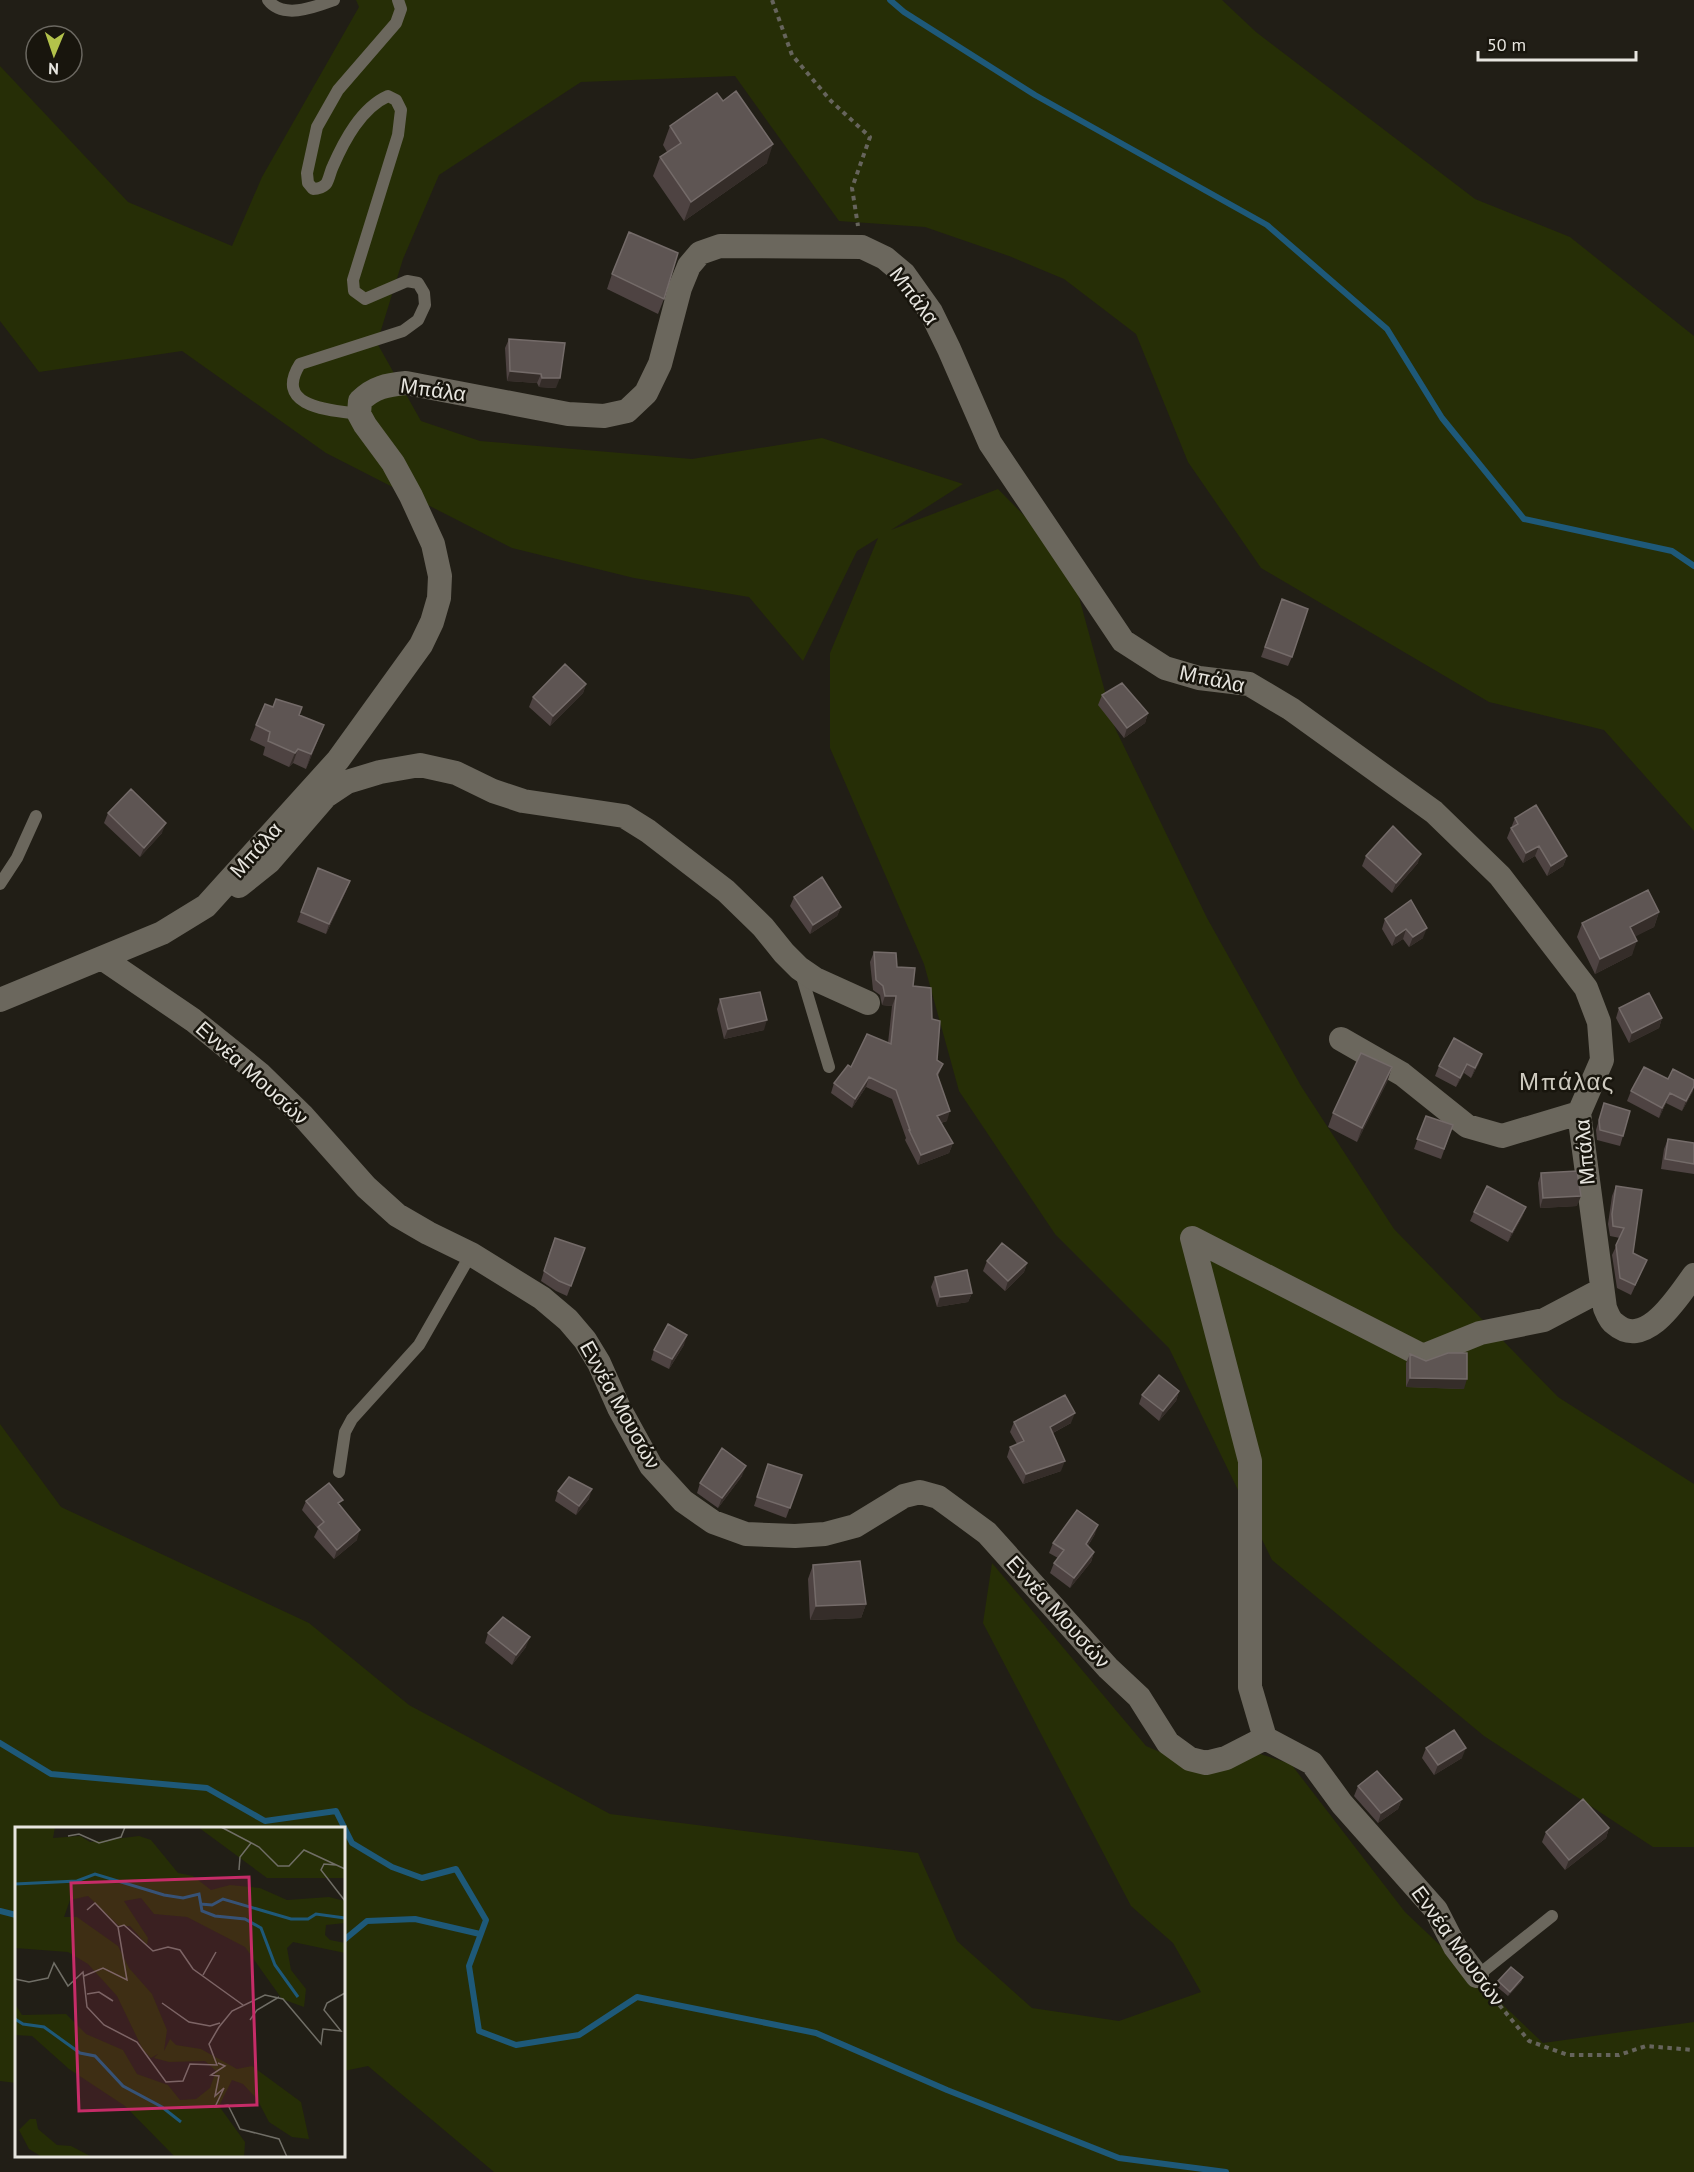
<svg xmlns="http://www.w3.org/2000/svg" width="1694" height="2172" font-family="'PT Sans',sans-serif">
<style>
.green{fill:#262e06}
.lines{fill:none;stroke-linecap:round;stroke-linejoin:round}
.stream{stroke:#1e5979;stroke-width:6}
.path{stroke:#66645c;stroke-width:4;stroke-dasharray:4.5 4.5;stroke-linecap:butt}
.service{stroke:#6b675d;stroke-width:12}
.minor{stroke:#6b675d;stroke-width:24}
.wall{fill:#4e4342}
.shaded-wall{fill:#352d29}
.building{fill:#5e5553;stroke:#746b69;stroke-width:1.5}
.labels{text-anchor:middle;stroke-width:5;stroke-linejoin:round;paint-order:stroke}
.street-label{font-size:21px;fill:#e7e5df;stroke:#18150d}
.quarter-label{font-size:24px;letter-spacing:1.5px;fill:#cecabf;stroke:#18150d}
.inset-river{fill:none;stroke:#1e5979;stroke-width:3}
.inset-road{fill:none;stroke:#706e66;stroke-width:1.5}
.view{fill:#c62c68;fill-opacity:0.15;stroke:#c62c68;stroke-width:3}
.inset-edge{fill:none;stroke:#e7e5df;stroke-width:3}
</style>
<rect width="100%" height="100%" fill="#211e16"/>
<path class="green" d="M 356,0 L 1222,0 L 1256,32 L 1475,199 L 1570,237 L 1694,336 L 1694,831 L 1604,730 L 1489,702 L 1261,568 L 1188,462 L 1136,334 L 1064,279 L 1009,256 L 925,227 L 839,221 L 735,76 L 581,82 L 439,175 L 403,259 L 377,343 L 421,421 L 480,441 L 692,459 L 822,438 L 963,484 L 891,530 L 998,489 L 1069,561 L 1115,728 L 1207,918 L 1301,1086 L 1394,1229 L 1558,1397 L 1694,1484 L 1694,1847 L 1653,1847 L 1484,1736 L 1272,1560 L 1169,1348 L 1055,1234 L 959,1091 L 924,964 L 830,748 L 830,653 L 878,538 L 857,551 L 803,661 L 749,597 L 634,578 L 512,548 L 326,453 L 182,351 L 39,372 L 0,321 L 0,66 L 128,202 L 232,246 L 262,177 L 359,7 Z
M 0,1424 L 61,1507 L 309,1623 L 409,1705 L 610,1814 L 918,1853 L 957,1941 L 1032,2008 L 1119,2021 L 1201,1992 L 1173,1943 L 1131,1906 L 983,1623 L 992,1563 L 1146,1746 L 1209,1773 L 1254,1752 L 1291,1764 L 1405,1912 L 1543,2043 L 1694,2022 L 1694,2172 L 494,2172 L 368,2066 L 344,2071 L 344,1828 L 16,1828 L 16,2083 L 0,2081 Z"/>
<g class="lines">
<path class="stream" d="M 890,0 L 904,12 L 1035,95 L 1267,225 L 1387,329 L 1442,418 L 1524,519 L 1672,551 L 1694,566
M 0,1743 L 51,1774 L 207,1788 L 265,1821 L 336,1811 L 352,1843 L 392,1867 L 422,1878 L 456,1869 L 486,1920 L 469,1966 L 479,2031 L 516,2045 L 579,2035 L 637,1997 L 816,2033 L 947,2090 L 1119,2158 L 1226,2172
M 0,1911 L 16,1915
M 344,1940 L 367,1921 L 415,1919 L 480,1934"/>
<path class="path" d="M 772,0 L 792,55 L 831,101 L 870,137 L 852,188 L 858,226
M 1488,1991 L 1529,2041 L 1568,2055 L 1619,2055 L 1646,2046 L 1694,2050"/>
<path class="service" d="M 268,0 C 283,20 315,7 334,0
M 359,414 C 329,410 273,407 300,364 L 403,331 L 418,320 L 425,305 L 424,293 L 418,283 L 407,281 L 365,299 L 354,291 L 353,280 L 398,135 L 401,110 L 396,100 L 388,96 C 361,108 344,141 333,166 C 330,172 329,180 326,184 C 322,188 318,189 313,189 L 308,183 L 307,173 L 317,127 L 338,90 L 396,23 L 401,9 L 398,0
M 0,884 L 17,858 L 36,816
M 800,970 L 829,1067
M 339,1472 L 345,1432 L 352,1419 L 419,1345 L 471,1254
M 1477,1976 L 1552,1916"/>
<path class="minor" d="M 239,886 L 269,862 L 326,796 L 347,782 L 380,772 L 420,765 L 456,773 L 493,791 L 523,801 L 624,816 L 648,831 L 726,891 L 763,927 L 784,953 L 799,968 L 815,979 L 868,1003
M 102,958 L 193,1020 L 260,1074 L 302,1115 L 366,1187 L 397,1215 L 428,1233 L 471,1254 L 542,1298 L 568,1320 L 585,1340 L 599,1363 L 619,1408 L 651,1466 L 683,1501 L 713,1522 L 746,1534 L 795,1536 L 825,1534 L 855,1526 L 904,1496 L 920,1492 L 938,1497 L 987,1533 L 1108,1668 L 1139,1697 L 1168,1743 L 1190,1759 L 1206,1763 L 1226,1758 L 1265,1738 L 1250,1687 L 1250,1461 L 1192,1238 L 1423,1356 L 1480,1333 L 1544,1320 L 1601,1290
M 0,1000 L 162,933 L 206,906 L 338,760 L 421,645 L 432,622 L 439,598 L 440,576 L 433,544 L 411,496 L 393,463 L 365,425 L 359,414 L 360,401 C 374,387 387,385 406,383 L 568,414 L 604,416 L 627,411 L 646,393 L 660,364 L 680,288 L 689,266 L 700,253 L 720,246 L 862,247 L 885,258 L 904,274 L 931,312 L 949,349 L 990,443 L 1123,641 L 1165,668 L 1199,678 L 1249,684 L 1291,709 L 1434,812 L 1500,876 L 1586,988 L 1599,1022 L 1602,1060 L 1579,1113 L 1605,1308 C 1607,1313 1610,1321 1615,1324 C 1646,1351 1679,1295 1694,1275
M 1341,1039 L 1402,1074 L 1467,1126 L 1502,1136 L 1579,1113
M 1265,1738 L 1312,1763 L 1342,1804 L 1436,1910 L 1455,1947 L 1477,1976"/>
</g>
<path class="wall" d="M 723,101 L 767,163 L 684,221 L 653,176 L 660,157 L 667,152 L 663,145 L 670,126 Z
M 612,274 L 664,299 L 658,314 L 607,289 Z
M 509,339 L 556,388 L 539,387 L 537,383 L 507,381 L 505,348 Z
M 1282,599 L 1292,657 L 1288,666 L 1261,657 Z
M 586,684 L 583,693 L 550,726 L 529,707 L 533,697 Z
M 1102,695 L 1148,713 L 1145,723 L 1124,738 L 1098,705 Z
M 299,715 L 318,740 L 306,769 L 293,763 L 289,767 L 263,755 L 265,747 L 250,740 L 256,725 Z
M 108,813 L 162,833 L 140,857 L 104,823 Z
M 1515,818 L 1567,856 L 1563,866 L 1547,876 L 1535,856 L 1523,863 L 1507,838 Z
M 1366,856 L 1418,863 L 1392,893 L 1362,866 Z
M 318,868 L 350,881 L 346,891 L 326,934 L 297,922 Z
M 794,897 L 841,907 L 837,916 L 810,934 L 790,906 Z
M 1411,900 L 1423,938 L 1409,947 L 1403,939 L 1392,946 L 1382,929 L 1385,919 Z
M 1659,912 L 1654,927 L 1635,936 L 1632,955 L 1595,974 L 1577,937 L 1582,923 Z
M 874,952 L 897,967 L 913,986 L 932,1019 L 937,1060 L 943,1064 L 938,1076 L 947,1121 L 941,1123 L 953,1143 L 949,1153 L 918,1165 L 905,1140 L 906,1138 L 892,1099 L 866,1087 L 852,1108 L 831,1093 L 834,1083 L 851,1067 L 888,1043 L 892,1006 L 882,1005 L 880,995 L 873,990 L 870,962 Z
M 720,999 L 764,1030 L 724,1039 L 717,1009 Z
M 1619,1008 L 1662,1018 L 1659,1028 L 1629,1043 L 1616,1018 Z
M 1479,1063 L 1471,1078 L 1464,1073 L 1456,1087 L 1435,1076 L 1439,1066 Z
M 1392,1067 L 1387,1082 L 1357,1142 L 1328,1127 L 1333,1113 Z
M 1668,1079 L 1693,1091 L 1682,1111 L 1666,1103 L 1659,1118 L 1627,1101 L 1631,1091 Z
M 1604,1103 L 1623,1136 L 1620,1146 L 1597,1140 L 1596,1130 Z
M 1426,1116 L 1453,1125 L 1441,1159 L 1414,1149 Z
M 1668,1139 L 1694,1143 L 1694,1174 L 1661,1169 L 1664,1149 Z
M 1541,1173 L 1577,1206 L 1540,1208 L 1538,1183 Z
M 1616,1186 L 1633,1253 L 1647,1260 L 1631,1295 L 1617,1288 L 1612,1255 L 1620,1238 L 1610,1236 L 1608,1224 L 1612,1196 Z
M 1526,1207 L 1522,1217 L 1508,1242 L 1470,1221 L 1474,1212 Z
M 551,1248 L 585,1248 L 567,1296 L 556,1291 L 541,1281 Z
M 987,1261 L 1027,1263 L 1024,1272 L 1005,1291 L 983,1271 Z
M 935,1277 L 972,1293 L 968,1302 L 937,1307 L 931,1287 Z
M 684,1345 L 669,1369 L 651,1360 L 654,1350 Z
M 1410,1354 L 1464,1389 L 1406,1387 L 1406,1363 Z
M 1179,1391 L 1176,1401 L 1159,1421 L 1139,1404 L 1142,1395 Z
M 1014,1422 L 1071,1423 L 1053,1433 L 1061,1471 L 1023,1484 L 1007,1457 L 1010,1447 L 1017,1444 L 1010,1432 Z
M 768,1464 L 802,1475 L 786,1518 L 754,1506 Z
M 742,1476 L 718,1508 L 697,1493 L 700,1483 Z
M 558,1491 L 589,1499 L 576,1515 L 555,1501 Z
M 306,1501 L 340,1506 L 357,1540 L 334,1559 L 314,1537 L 318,1529 L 302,1510 Z
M 1095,1534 L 1088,1546 L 1094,1552 L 1091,1562 L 1070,1588 L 1050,1573 L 1054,1563 L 1058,1558 L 1049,1553 L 1053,1543 Z
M 813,1565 L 866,1604 L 861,1618 L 810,1620 L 808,1579 Z
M 488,1633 L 526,1647 L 512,1665 L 485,1643 Z
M 1426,1748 L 1462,1758 L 1434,1775 L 1422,1758 Z
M 1358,1786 L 1402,1799 L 1398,1809 L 1378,1823 L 1354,1796 Z
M 1609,1828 L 1606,1838 L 1565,1870 L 1542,1842 L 1546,1832 Z
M 1523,1977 L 1521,1982 L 1508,1996 L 1496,1986 L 1498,1981 Z"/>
<path class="shaded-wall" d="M 773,144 L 767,163 L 684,221 L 691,202 Z
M 510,371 L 541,374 L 537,383 L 507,381 Z
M 542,378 L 560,378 L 556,388 L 539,387 Z
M 586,684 L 583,693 L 550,726 L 553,716 Z
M 1148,713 L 1145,723 L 1124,738 L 1127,728 Z
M 324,725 L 318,740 L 306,769 L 311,754 Z
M 298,749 L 293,763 L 289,767 L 295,753 Z
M 166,823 L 162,833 L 140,857 L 144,848 Z
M 1539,846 L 1535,856 L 1523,863 L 1526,853 Z
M 1421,854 L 1418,863 L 1392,893 L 1396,883 Z
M 1567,856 L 1563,866 L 1547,876 L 1551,866 Z
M 350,881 L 346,891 L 326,934 L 329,924 Z
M 841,907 L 837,916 L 810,934 L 813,925 Z
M 1659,912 L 1654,927 L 1625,942 L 1630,927 Z
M 1427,928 L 1423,938 L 1409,947 L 1413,937 Z
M 1406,929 L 1403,939 L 1392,946 L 1396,936 Z
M 1637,941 L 1632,955 L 1595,974 L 1600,959 Z
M 885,996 L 896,996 L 892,1006 L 882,1005 Z
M 1662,1018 L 1659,1028 L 1629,1043 L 1632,1033 Z
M 767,1020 L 764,1030 L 724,1039 L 728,1029 Z
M 1482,1054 L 1479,1063 L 1471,1078 L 1475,1068 Z
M 1467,1064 L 1464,1073 L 1456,1087 L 1460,1078 Z
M 1392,1067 L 1387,1082 L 1357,1142 L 1362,1128 Z
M 869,1077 L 866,1087 L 852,1108 L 855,1099 Z
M 1694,1086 L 1693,1091 L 1682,1111 L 1686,1101 Z
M 1670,1093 L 1666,1103 L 1659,1118 L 1662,1108 Z
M 950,1111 L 947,1121 L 933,1125 L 937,1116 Z
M 953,1143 L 949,1153 L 918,1165 L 921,1155 Z
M 1581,1196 L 1577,1206 L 1540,1208 L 1543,1198 Z
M 1526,1207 L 1522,1217 L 1508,1242 L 1512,1232 Z
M 1027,1263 L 1024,1272 L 1005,1291 L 1008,1281 Z
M 972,1293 L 968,1302 L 937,1307 L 940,1297 Z
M 687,1335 L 684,1345 L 669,1369 L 672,1359 Z
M 1410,1378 L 1467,1379 L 1464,1389 L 1406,1387 Z
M 1179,1391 L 1176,1401 L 1159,1421 L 1163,1411 Z
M 1075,1413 L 1071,1423 L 1047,1436 L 1050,1427 Z
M 1065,1461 L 1061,1471 L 1023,1484 L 1026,1474 Z
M 746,1466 L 742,1476 L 718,1508 L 722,1498 Z
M 592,1489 L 589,1499 L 576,1515 L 579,1506 Z
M 1098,1525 L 1095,1534 L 1083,1554 L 1086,1544 Z
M 360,1530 L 357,1540 L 334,1559 L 337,1550 Z
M 1094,1552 L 1091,1562 L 1070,1588 L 1074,1578 Z
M 866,1604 L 861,1618 L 810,1620 L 816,1606 Z
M 530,1637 L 526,1647 L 512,1665 L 516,1655 Z
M 1466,1748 L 1462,1758 L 1434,1775 L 1438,1765 Z
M 1402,1799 L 1398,1809 L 1378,1823 L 1381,1813 Z
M 1609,1828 L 1606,1838 L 1565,1870 L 1569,1860 Z
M 1523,1977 L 1521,1982 L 1508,1996 L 1510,1992 Z"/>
<path class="building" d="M 736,91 L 773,144 L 691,202 L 660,157 L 681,143 L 670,126 L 717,93 L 723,101 Z
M 629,232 L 678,253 L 664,299 L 612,274 Z
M 509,339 L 565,343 L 560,378 L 542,378 L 541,374 L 510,371 Z
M 1282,599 L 1308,609 L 1292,657 L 1265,647 Z
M 565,664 L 586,684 L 553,716 L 533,697 Z
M 1122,683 L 1148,713 L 1127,728 L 1102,695 Z
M 276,699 L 302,707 L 299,715 L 324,725 L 311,754 L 298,749 L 295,753 L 268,741 L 270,732 L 256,725 L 265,704 L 273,707 Z
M 131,789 L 166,823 L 144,848 L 108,813 Z
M 1536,805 L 1567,856 L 1551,866 L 1539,846 L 1526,853 L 1511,828 L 1518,824 L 1515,818 Z
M 1393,826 L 1421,854 L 1396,883 L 1366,856 Z
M 318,868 L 350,881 L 329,924 L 301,912 Z
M 822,877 L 841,907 L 813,925 L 794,897 Z
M 1648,890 L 1659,912 L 1630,927 L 1637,941 L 1600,959 L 1582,923 Z
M 1411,900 L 1427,928 L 1413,937 L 1406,929 L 1396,936 L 1385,919 Z
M 874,952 L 896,953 L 897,967 L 915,968 L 913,986 L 931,988 L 932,1019 L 940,1021 L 937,1060 L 943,1064 L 937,1074 L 950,1111 L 937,1116 L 953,1143 L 921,1155 L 909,1130 L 910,1130 L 896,1090 L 869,1077 L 855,1099 L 834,1083 L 848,1065 L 851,1067 L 867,1034 L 891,1044 L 896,996 L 885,996 L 883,986 L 876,980 Z
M 760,992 L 767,1020 L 728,1029 L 720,999 Z
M 1649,993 L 1662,1018 L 1632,1033 L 1619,1008 Z
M 1454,1038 L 1482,1054 L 1475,1068 L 1467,1064 L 1460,1078 L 1439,1066 Z
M 1361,1053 L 1392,1067 L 1362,1128 L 1333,1113 Z
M 1644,1067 L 1668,1079 L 1673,1069 L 1694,1080 L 1694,1086 L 1686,1101 L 1670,1093 L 1662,1108 L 1631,1091 Z
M 1604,1103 L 1630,1111 L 1623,1136 L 1600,1130 L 1599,1120 Z
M 1426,1116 L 1453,1125 L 1444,1149 L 1417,1139 Z
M 1668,1139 L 1694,1143 L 1694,1164 L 1665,1159 Z
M 1577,1171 L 1581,1196 L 1543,1198 L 1541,1173 Z
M 1487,1186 L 1526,1207 L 1512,1232 L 1474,1212 Z
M 1616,1186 L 1642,1190 L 1633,1253 L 1647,1260 L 1635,1285 L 1620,1278 L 1616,1245 L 1624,1228 L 1613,1226 L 1612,1214 Z
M 555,1238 L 585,1248 L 571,1286 L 559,1281 L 544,1271 Z
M 1002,1243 L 1027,1263 L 1008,1281 L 987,1261 Z
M 967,1270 L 972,1293 L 940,1297 L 935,1277 Z
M 668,1324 L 687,1335 L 672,1359 L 654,1350 Z
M 1448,1353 L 1467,1353 L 1467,1379 L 1410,1378 L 1410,1354 L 1426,1361 Z
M 1159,1375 L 1179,1391 L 1163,1411 L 1142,1395 Z
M 1065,1395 L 1075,1413 L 1050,1427 L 1065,1461 L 1026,1474 L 1010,1447 L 1024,1441 L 1014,1422 Z
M 722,1448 L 746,1466 L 722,1498 L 700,1483 Z
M 768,1464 L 802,1475 L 790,1508 L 757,1497 Z
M 569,1477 L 592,1489 L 579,1506 L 558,1491 Z
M 329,1483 L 343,1500 L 338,1503 L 360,1530 L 337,1550 L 318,1527 L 324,1522 L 306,1501 Z
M 1077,1510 L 1098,1525 L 1086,1544 L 1094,1552 L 1074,1578 L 1054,1563 L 1064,1550 L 1053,1543 Z
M 860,1561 L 866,1604 L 816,1606 L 813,1565 Z
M 503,1617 L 530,1637 L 516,1655 L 488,1633 Z
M 1454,1730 L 1466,1748 L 1438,1765 L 1426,1748 Z
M 1377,1771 L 1402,1799 L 1381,1813 L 1358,1786 Z
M 1583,1799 L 1609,1828 L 1569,1860 L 1546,1832 Z
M 1511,1967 L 1523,1977 L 1510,1992 L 1498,1981 Z"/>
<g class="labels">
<g class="street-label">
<text transform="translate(914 296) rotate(53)" y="7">Μπάλα</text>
<text transform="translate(433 390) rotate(8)" y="7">Μπάλα</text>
<text transform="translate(1212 679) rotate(12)" y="7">Μπάλα</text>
<text transform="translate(256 850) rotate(-48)" y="7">Μπάλα</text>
<text transform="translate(252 1073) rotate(42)" y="7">Εννέα Μουσών</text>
<text transform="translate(1585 1152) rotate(-95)" y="7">Μπάλα</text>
<text transform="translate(620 1405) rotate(61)" y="7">Εννέα Μουσών</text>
<text transform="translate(1058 1612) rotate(48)" y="7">Εννέα Μουσών</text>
<text transform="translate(1458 1946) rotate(54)" y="7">Εννέα Μουσών</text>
</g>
<g class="quarter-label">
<text x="1567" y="1090">Μπάλας</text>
</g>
</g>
<g transform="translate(15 1827)">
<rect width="330" height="330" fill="#211e16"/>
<path d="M 0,0 L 40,0 L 38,11 L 65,9 L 75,15 L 124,9 L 136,13 L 163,46 L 178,49 L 196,63 L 215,58 L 245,61 L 272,73 L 314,70 L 330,74 L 330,96 L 311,98 L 310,108 L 315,113 L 330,116 L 330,126 L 278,115 L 272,121 L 276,143 L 291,162 L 289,180 L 267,172 L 230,120 L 172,90 L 139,87 L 126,71 L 109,74 L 133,111 L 132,118 L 115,99 L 104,99 L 73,69 L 55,73 L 49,90 L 62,90 L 103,119 L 114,141 L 137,167 L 152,203 L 149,224 L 155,212 L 161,218 L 186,222 L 222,242 L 237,239 L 286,275 L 294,312 L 277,310 L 254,295 L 242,272 L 228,257 L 217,253 L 204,279 L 230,315 L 229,330 L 160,330 L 110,279 L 54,242 L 17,209 L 0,208 L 0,177 L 7,188 L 51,187 L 71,207 L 108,223 L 122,247 L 153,258 L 165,273 L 181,272 L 195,261 L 201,244 L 190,234 L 154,235 L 139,231 L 143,227 L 136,231 L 128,223 L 102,169 L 73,137 L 53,125 L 0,121 ZM 183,0 L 330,0 L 330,51 L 252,51 ZM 15,292 L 21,292 L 23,302 L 42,318 L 56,319 L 77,330 L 27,330 L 14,322 L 4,303 Z" fill="#262e06"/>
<path class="inset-river" d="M 0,57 L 62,54 L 80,47 L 149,68 L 168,71 L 184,67 L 187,84 L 200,89 L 230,92 L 246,101 L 260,138 L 283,170M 185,77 L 197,78 L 208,72 L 276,92 L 293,92 L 301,87 L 330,91M 0,192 L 8,197 L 29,200 L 65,226 L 80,229 L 108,259 L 147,280 L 166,295"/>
<path class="inset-road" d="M 206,0 L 244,20 L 263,39 L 274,39 L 289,23 L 330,42M 53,9 L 64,7 L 84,16 L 106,10 L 110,0M 321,38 L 309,37 L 306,43 L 330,74M 224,43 L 225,30 L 236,16M 72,83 L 80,76 L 103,100M 188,148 L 201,125M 69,149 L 88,141 L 112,153 L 103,100 L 109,98 L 138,124 L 153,120 L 165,123 L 178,142 L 228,178M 0,152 L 14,155 L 33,151 L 39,136 L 53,159 L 68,145 L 72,180 L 89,198 L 122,215 L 151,255 L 168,254 L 175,237 L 202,238 L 194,217 L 204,200 L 217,184 L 250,168 L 268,172 L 306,217 L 308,202 L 326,204 L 309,183 L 312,176 L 330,166M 72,167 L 84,165 L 98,174M 147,176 L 174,195 L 195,199 L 205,196M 235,193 L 242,183 L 264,170M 203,236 L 210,239 L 196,248 L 204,249 L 200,269 L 209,261 L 200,280 L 213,278 L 225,302 L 264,312 L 272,330"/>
<path class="view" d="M 234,50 L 242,278 L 64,284 L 56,56 Z"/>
<rect width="330" height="330" class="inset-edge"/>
</g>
<g transform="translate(54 54) rotate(182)"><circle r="28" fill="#18150d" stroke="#6b6861" stroke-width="1.5"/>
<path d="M0-4.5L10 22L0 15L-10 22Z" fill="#b3c24b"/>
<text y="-9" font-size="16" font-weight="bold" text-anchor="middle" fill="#e7e5df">N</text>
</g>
<path d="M1478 51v9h158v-9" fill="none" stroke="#e7e5df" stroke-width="3"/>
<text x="1487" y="51" font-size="18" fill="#e7e5df" stroke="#18150d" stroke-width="4.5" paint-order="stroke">50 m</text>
</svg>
